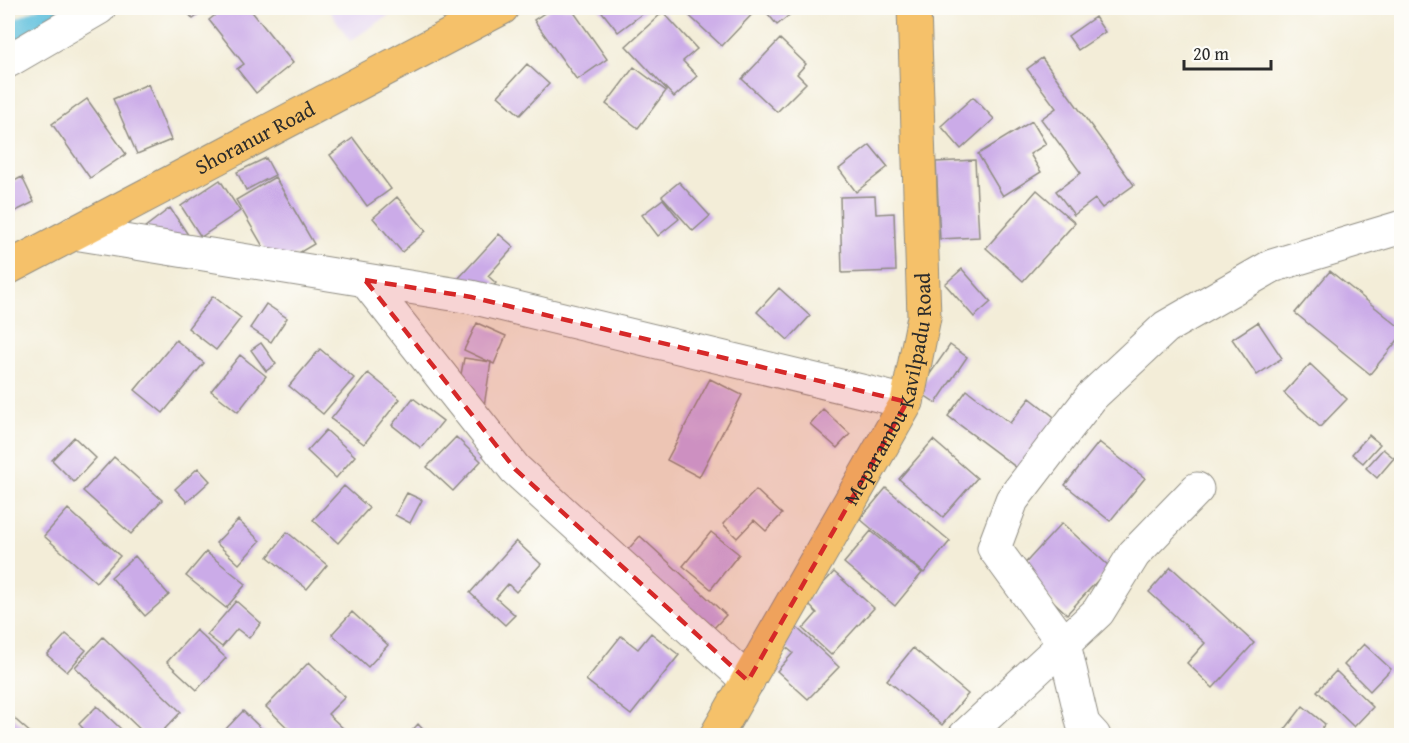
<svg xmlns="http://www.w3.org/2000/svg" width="1409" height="743" font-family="'Gentium Book Plus',serif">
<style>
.built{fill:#e3d3f2}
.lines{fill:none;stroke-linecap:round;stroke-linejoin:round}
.stream{stroke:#5fc0dd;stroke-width:9}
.canal{stroke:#5fc0dd;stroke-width:30}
.building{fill:#cbabe8}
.minor-casing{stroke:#8f8c82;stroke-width:35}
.major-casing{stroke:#8f8c82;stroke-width:35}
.minor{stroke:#fff;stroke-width:33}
.major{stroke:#f5c16b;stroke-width:33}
.marked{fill:#d62828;fill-opacity:0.2;stroke:#d62828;stroke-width:4.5;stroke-dasharray:12 8;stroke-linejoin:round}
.labels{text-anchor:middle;stroke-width:4.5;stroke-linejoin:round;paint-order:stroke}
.street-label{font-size:21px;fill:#2b2b2b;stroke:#fdfcf7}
</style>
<rect width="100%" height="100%" fill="#fdfcf7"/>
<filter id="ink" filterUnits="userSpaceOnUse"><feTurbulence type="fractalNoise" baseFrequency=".0167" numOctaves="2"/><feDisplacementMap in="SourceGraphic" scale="12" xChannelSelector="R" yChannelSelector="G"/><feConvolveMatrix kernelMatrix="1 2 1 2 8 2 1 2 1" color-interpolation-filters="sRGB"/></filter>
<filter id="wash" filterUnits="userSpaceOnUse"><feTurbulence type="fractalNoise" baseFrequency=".008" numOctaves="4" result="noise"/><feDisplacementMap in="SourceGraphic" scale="24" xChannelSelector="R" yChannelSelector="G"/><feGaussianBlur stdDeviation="1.35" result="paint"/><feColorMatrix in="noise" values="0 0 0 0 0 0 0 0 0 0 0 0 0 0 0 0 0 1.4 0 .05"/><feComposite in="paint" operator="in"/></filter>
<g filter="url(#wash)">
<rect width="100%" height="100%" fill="#f3edd8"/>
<path class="built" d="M 328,8 L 400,8 L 350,41 Z"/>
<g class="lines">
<path class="stream" d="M 51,8 L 56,16"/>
<path class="canal" d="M 8,39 L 56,16 L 68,8"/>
</g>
<g id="blocks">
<path class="building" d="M 184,8 L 208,8 L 193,19 Z
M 224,8 L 249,8 L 293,63 L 256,93 L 237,69 L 244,64 L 209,20 Z
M 552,8 L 571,8 L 607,59 L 577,80 L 534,20 Z
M 599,8 L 650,8 L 618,32 Z
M 681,8 L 758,8 L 722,46 Z
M 763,8 L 798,8 L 777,25 Z
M 663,12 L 697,49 L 683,61 L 697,76 L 674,97 L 626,46 Z
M 1095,17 L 1105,32 L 1078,50 L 1068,36 Z
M 780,39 L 806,64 L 797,74 L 806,83 L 777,112 L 742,79 Z
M 1042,58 L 1134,185 L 1102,208 L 1095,199 L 1074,215 L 1056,191 L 1081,173 L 1041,119 L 1056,108 L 1027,69 Z
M 527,64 L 549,84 L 520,115 L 498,96 Z
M 634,67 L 666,91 L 638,128 L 606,104 Z
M 148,84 L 171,140 L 137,154 L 113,99 Z
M 973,97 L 994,119 L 961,149 L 941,126 Z
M 87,99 L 126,154 L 90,178 L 52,124 Z
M 1032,121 L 1046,144 L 1030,154 L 1041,172 L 1003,196 L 978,154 Z
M 353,138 L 391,189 L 367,206 L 330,155 Z
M 870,145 L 888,167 L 856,192 L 839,169 Z
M 266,158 L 275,175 L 246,190 L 237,172 Z
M 975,160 L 979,237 L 940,239 L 936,162 Z
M 22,177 L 34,202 L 8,215 L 8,184 Z
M 275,177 L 314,244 L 275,267 L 236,200 Z
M 220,180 L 240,211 L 201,237 L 181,206 Z
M 679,182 L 710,216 L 693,231 L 662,196 Z
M 1037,190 L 1075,223 L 1023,281 L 986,248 Z
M 875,196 L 876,214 L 894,213 L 896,271 L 842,273 L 840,197 Z
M 397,197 L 426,231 L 402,252 L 373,218 Z
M 663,199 L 679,219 L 658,236 L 642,215 Z
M 170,208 L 197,248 L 171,266 L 144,228 Z
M 499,234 L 514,247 L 488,276 L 496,283 L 480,300 L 458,279 Z
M 962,269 L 991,302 L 974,317 L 945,284 Z
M 1330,271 L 1402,329 L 1402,335 L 1370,374 L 1295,313 Z
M 779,288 L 810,316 L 788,340 L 757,312 Z
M 213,296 L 241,318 L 216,350 L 188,328 Z
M 266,304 L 287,318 L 271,342 L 250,328 Z
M 1258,322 L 1282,358 L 1257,375 L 1232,339 Z
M 477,323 L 506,336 L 494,364 L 464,350 Z
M 176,340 L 204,363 L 163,413 L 135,390 Z
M 261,343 L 276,364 L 266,371 L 251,350 Z
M 950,345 L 967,357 L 936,403 L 918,391 Z
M 320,349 L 354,378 L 323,414 L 289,386 Z
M 240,355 L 266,376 L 238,412 L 211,391 Z
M 464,358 L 491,362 L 484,406 L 456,401 Z
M 1310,364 L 1347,399 L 1320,427 L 1284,393 Z
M 368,373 L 400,399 L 364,444 L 331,419 Z
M 710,379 L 742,395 L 699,477 L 667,460 Z
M 967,390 L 1010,423 L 1030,398 L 1063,424 L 1025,474 L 948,416 Z
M 413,398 L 443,421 L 421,448 L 392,425 Z
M 823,409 L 850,434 L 837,448 L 810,424 Z
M 326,430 L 355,456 L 336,478 L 307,451 Z
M 1369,435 L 1380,444 L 1363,463 L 1352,454 Z
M 74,437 L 96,458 L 74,482 L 52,460 Z
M 456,437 L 481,461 L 453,491 L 427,467 Z
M 933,440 L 977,478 L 943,517 L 899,479 Z
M 1099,442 L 1145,478 L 1110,521 L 1065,485 Z
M 1383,449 L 1394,458 L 1377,478 L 1366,468 Z
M 114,457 L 162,500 L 131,534 L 83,491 Z
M 198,468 L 210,481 L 187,502 L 175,489 Z
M 344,486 L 369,508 L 338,543 L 313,520 Z
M 886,488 L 950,541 L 924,573 L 860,519 Z
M 756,490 L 782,514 L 766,531 L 754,520 L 737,538 L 723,524 Z
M 407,493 L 422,500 L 410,523 L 395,515 Z
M 68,509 L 120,556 L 96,582 L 44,536 Z
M 238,520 L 260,541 L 239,564 L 216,543 Z
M 1062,523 L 1110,567 L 1067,614 L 1019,570 Z
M 871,531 L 922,573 L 895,606 L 844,563 Z
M 287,532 L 327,565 L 307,589 L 268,557 Z
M 711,532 L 739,554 L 711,589 L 683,566 Z
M 640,536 L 726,615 L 712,630 L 615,564 Z
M 516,541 L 541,564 L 516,592 L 508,584 L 496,598 L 515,615 L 505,625 L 470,593 Z
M 206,552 L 246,584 L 226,608 L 186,576 Z
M 135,556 L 169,595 L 145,616 L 111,577 Z
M 1171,567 L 1254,643 L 1213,688 L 1187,663 L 1205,643 L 1149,592 Z
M 834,572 L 874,608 L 831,655 L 803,629 L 817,613 L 806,602 Z
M 236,601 L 261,623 L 249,638 L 237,629 L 222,647 L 207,635 Z
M 352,612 L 388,645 L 368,667 L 332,634 Z
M 796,627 L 839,667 L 808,699 L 777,671 L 793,653 L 781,643 Z
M 196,630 L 226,658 L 197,690 L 167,662 Z
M 651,633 L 679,655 L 631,715 L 586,680 L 621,636 L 638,649 Z
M 66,634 L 86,650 L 67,672 L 47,655 Z
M 103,637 L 181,712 L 158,736 L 147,736 L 75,667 Z
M 1364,644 L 1391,669 L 1370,691 L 1344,665 Z
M 913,648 L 968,694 L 942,725 L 887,680 Z
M 309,662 L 345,697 L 328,714 L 346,731 L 342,736 L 296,736 L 266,707 Z
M 1336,671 L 1373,707 L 1354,727 L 1317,691 Z
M 97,706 L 121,729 L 115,736 L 90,736 L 79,724 Z
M 1303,706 L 1325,724 L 1316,736 L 1280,736 Z
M 243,711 L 269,736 L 229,736 L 224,731 Z
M 9,714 L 34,736 L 8,736 L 8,716 Z
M 418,724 L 429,736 L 407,736 Z"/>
</g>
</g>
<g filter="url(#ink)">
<use href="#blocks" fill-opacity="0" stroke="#8f8c82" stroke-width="1.5"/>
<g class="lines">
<g class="minor-casing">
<path id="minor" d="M 8,61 L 99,8
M 74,233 L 471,297 L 907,402
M 365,280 L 515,469 L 748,681
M 965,736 L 1064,644 L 994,548 L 1012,500 L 1092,396 L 1166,327 L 1272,266 L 1402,227
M 1094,736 L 1083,724 L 1064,644 L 1098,612 L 1134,554 L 1197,489"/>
</g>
<g class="major-casing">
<g id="major">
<path id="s1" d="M 8,268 L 502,8"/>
<path id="s2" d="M 716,736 L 907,402 L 924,317 L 914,8"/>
</g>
</g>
<use href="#minor" class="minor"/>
<use href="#major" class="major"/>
</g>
</g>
<path class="marked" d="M 365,280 L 471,297 L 907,402 L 748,681 L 515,469 Z"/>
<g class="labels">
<g class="street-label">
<text dy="7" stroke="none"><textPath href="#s1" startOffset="279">Shoranur Road</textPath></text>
<text dy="7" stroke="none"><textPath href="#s2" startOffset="392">Meparambu Kavilpadu Road</textPath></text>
</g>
</g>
<rect width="1409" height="743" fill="none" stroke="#fdfcf7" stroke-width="30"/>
<path d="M1184 60v9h87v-9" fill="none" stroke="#2b2b2b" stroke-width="3"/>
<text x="1193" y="60" font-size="18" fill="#2b2b2b" stroke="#fdfcf7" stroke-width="4.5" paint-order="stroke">20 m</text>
</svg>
